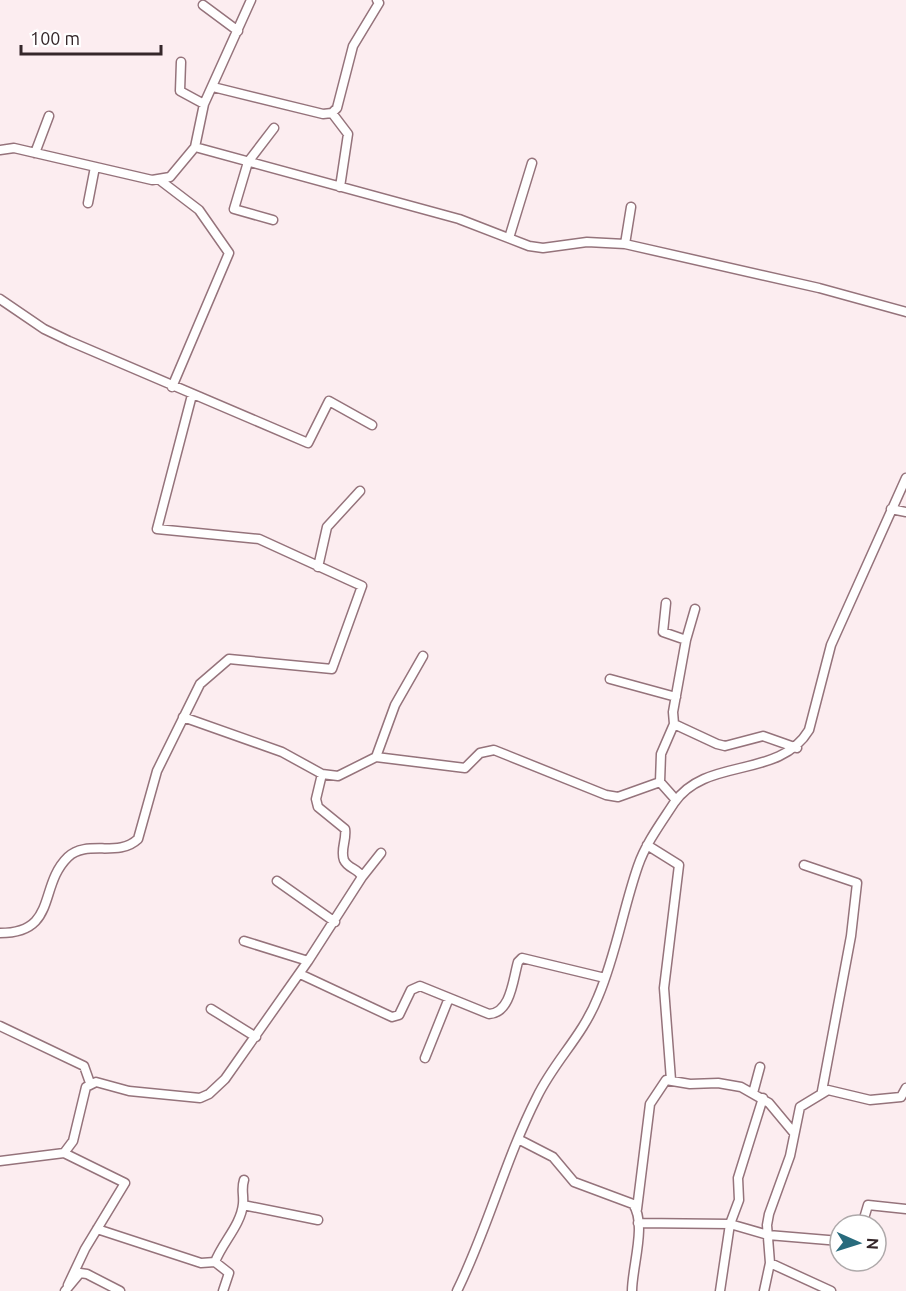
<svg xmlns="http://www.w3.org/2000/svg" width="906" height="1291" font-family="Ubuntu,sans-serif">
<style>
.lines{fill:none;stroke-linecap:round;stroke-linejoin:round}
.street-casing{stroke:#95737b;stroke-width:11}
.street{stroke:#fff;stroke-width:8}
</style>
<rect width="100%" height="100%" fill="#fcedf0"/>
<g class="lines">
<g class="street-casing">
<path id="street" d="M 203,5 L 238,31
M 181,62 L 180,91 L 204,104
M 213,87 L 323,114 L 332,113 L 337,108 L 353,46 L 379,3 L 377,0
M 332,113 L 348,134 L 340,187
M 195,147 L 459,219 L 529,246 L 543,248 L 587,242 L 625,244 L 819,288 L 906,312
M 0,150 L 14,148 L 152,180 L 170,177 L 195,147 L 204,104 L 251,0
M 35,153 L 49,116
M 161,181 L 199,210 L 229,253 L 172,387
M 88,203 L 95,167
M 273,220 L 234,209 L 248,162 L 274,128
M 509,238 L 532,163
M 625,244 L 631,207
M 0,299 L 44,329 L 69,341 L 308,443 L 329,401 L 372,425
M 891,509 L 906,512
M 318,567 L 327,527 L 360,491
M 666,603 L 663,632 L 686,640
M 695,609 L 686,640 L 673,712 L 674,724 L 717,744 L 725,746 L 763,736 L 797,748
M 610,679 L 676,697
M 183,717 L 282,752 L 322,774
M 376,757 L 395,705 L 423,656
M 660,782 L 661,754 L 674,724
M 647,845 L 679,865 L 664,988 L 671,1080
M 804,865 L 857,883 L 851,936 L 822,1091
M 362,877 L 381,853
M 277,881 L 335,922
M 0,933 C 58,933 38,886 68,857 C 87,839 118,858 138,839 L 157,771 L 200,684 L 229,659 L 332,669 L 362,586 L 259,539 L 157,529 L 192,395
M 244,941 L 308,961
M 300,974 L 392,1017 L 399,1015 L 411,990 L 420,986 L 489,1014 C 511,1013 513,979 518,962 L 522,958 L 605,978
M 211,1009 L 256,1037
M 0,1026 L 84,1066 L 90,1083
M 425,1058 L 449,998
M 753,1093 L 760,1067
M 518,1139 L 553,1157 L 574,1182 L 633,1204 C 647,1224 632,1267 632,1291
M 64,1153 L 125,1183 L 85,1249 L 68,1285
M 0,1161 L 64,1153 L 73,1141 L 86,1087 L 96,1082 L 129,1091 L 200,1098 L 209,1094 L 225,1079 L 308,961 L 362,877 C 358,868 348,869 344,860 C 340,850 347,839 345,829 L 318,807 L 316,799 L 322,774 L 338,776 L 376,757 L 465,768 L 480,753 L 494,750 L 606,795 L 618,797 L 660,782 L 676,800
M 243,1205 L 318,1220
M 637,1209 L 650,1104 L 666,1080 L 690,1084 L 718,1083 L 741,1087 L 769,1103 L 794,1133
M 638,1223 L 730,1224 L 768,1235 L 840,1241
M 862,1225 L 868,1205 L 906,1209
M 97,1229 L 201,1263 L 215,1262
M 770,1263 L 831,1291
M 65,1291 L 80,1273 L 87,1274 L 120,1291
M 223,1291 L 229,1273 L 215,1262 C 222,1243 241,1225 243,1204 C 244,1195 241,1189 244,1180
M 457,1291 C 488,1228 505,1160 537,1097 C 555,1060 582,1037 598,997 C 616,955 623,909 638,866 C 646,843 661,823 674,803 C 706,756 779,780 809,730 L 831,645 L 906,478
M 720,1291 L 730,1224 L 739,1200 L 738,1178 L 763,1098
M 764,1291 L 770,1263 L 767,1225 L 769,1214 L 790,1156 L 800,1107 L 828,1090 L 870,1100 L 901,1097 L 906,1088"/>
</g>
<use href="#street" class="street"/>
</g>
<g transform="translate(858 1243) rotate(93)"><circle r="28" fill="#ffffff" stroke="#aea9aa" stroke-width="1.5"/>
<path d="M0-4.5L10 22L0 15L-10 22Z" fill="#286b7d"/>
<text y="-9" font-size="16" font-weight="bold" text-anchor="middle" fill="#35272a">N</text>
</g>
<path d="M21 45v9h140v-9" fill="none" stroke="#35272a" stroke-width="3"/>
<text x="30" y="45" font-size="18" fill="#35272a" stroke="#ffffff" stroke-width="4.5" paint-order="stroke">100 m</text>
</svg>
